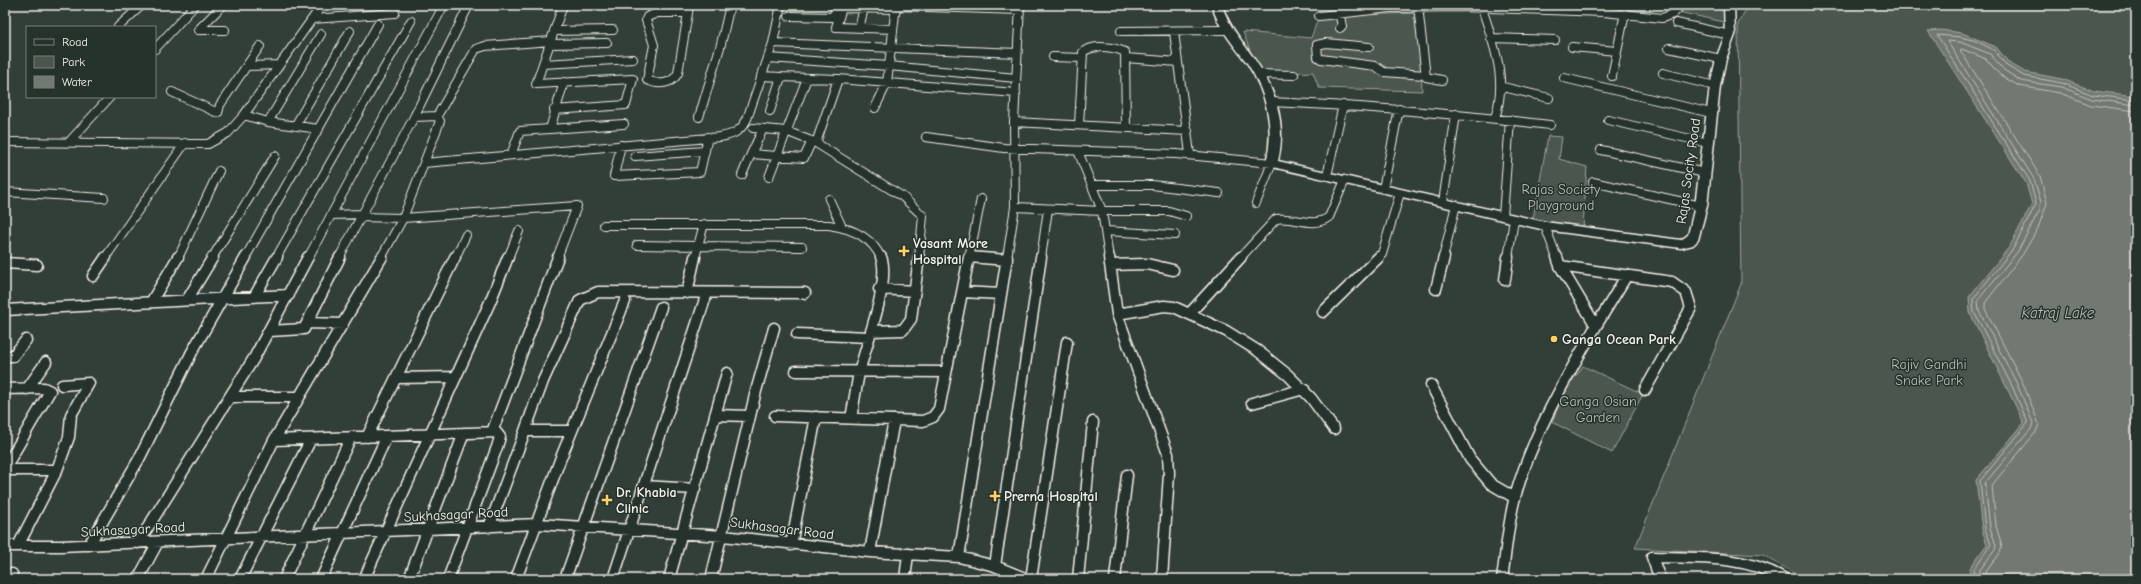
<svg xmlns="http://www.w3.org/2000/svg" width="2141" height="584" font-family="'Comic Neue',sans-serif">
<style>
.green{fill:#4c564f;stroke:#a0a49c}
.water{fill:#727972;stroke:#a6a9a1}
.lines{fill:none;stroke-linecap:round;stroke-linejoin:round}
.shore{stroke:#c0c1b9;stroke-width:1}
.street-far1-casing{stroke:#f4f1e8;stroke-width:10}
.street-casing{stroke:#f4f1e8;stroke-width:13}
.secondary-casing{stroke:#f4f1e8;stroke-width:3}
.street-far1{stroke:#26332d;stroke-width:8}
.street{stroke:#26332d;stroke-width:10}
.secondary{fill:#26332d;fill-rule:evenodd}
.poi-dot{fill:#ffd166;stroke:#26332d;stroke-width:1.5}
.labels{text-anchor:middle;stroke-width:3;stroke-linejoin:round;paint-order:stroke}
.street-label{font-size:14px;fill:#f4f1e8;stroke:#26332d}
.park-label{font-size:14px;fill:#b9bbb2;stroke:#26332d}
.poi-label{font-size:14px;font-weight:bold;fill:#f4f1e8;stroke:#26332d;text-anchor:start}
.water-label{font-size:15px;font-style:italic;fill:#babbb3;stroke:#26332d}
</style>
<rect width="100%" height="100%" fill="#323e38"/>
<filter id="ink" filterUnits="userSpaceOnUse"><feTurbulence type="fractalNoise" baseFrequency=".025" numOctaves="2"/><feDisplacementMap in="SourceGraphic" scale="8" xChannelSelector="R" yChannelSelector="G"/><feConvolveMatrix kernelMatrix="1 2 1 2 8 2 1 2 1" color-interpolation-filters="sRGB"/></filter>
<g filter="url(#ink)">
<path class="green" d="M 1682,5 L 1727,5 L 1728,23 L 1679,12 Z
M 1748,5 L 2136,5 L 2136,579 L 1804,579 L 1763,555 L 1635,548 L 1741,284 L 1738,24 Z
M 1418,13 L 1422,91 L 1319,88 L 1313,72 L 1259,74 L 1243,32 L 1311,38 L 1319,16 Z
M 1548,136 L 1562,137 L 1559,159 L 1587,167 L 1583,227 L 1533,219 Z
M 1583,366 L 1643,394 L 1612,453 L 1552,422 L 1564,392 Z"/>
<path class="water" d="M 1941,30 L 1962,33 L 1996,47 L 2009,63 L 2025,72 L 2062,79 L 2094,91 L 2136,96 L 2136,579 L 1969,579 L 1970,568 L 1987,544 L 1982,530 L 1976,480 L 2024,423 L 1970,313 L 1969,297 L 2010,246 L 2032,204 L 2026,183 L 1928,31 Z"/>
<g class="lines">
<path class="shore" d="M 1973,579 L 1974,569 L 1991,544 L 1985,529 L 1980,481 L 2028,423 L 2012,386 L 1974,312 L 1973,299 L 2013,249 L 2036,204 L 2030,181 L 1937,35 L 1961,37 L 1976,41 L 1994,50 L 2007,66 L 2024,76 L 2062,83 L 2093,95 L 2136,100
M 1978,579 L 1979,571 L 1995,550 L 1996,545 L 1990,528 L 1985,483 L 2031,429 L 2033,423 L 2017,384 L 1979,311 L 1978,300 L 2018,251 L 2040,209 L 2041,202 L 2034,179 L 1947,41 L 1960,42 L 1990,54 L 2004,70 L 2021,81 L 2061,87 L 2092,99 L 2136,105
M 1984,579 L 1985,573 L 2000,553 L 2002,546 L 1996,526 L 1992,485 L 2036,432 L 2039,424 L 2022,381 L 1985,309 L 1985,303 L 2023,254 L 2038,228 L 2047,203 L 2040,176 L 1960,50 L 1962,49 L 1986,59 L 2000,75 L 2019,86 L 2060,93 L 2091,105 L 2136,111"/>
<g class="street-far1-casing">
<path id="street-far1" d="M 223,5 L 198,30 L 225,30
M 896,6 L 1020,10
M 1418,6 L 1426,77 L 1442,80
M 1482,8 C 1494,46 1508,78 1495,118
M 1339,12 L 1342,26 L 1340,28
M 657,13 L 688,13 L 678,73 C 672,85 658,85 647,80 L 654,45 L 646,20 L 647,17 Z
M 688,13 L 689,5
M 789,16 L 833,17 L 837,5
M 1319,16 L 1390,8 L 1462,7 L 1604,12 L 1662,18 L 1673,14 L 1681,5
M 313,19 L 395,13
M 1676,23 L 1730,35
M 118,27 L 142,5
M 859,28 L 864,8
M 893,29 L 836,27 L 842,8 L 895,9
M 554,31 L 613,30
M 1121,31 L 1226,30
M 1174,32 L 1190,154
M 1491,38 L 1555,40
M 773,43 L 1017,53
M 549,44 L 607,43
M 1369,47 L 1326,43 L 1317,45 L 1318,57 L 1321,59 L 1375,66 L 1384,72 L 1425,75
M 1572,47 L 1617,51
M 1669,48 L 1721,59
M 155,49 L 195,5
M 1053,57 L 1082,58
M 768,58 L 889,66 L 1016,78
M 1126,58 L 1178,62
M 543,64 L 633,59
M 247,66 L 278,65
M 1663,73 L 1715,86
M 1259,74 L 1294,75
M 761,76 L 781,77
M 1612,76 L 1625,13
M 1564,78 L 1711,113
M 838,79 L 816,143 L 903,197 L 923,216 L 919,258
M 1503,87 L 1549,98
M 172,92 L 218,113 L 220,105 L 260,46
M 1270,102 C 1364,106 1457,114 1550,125
M 875,108 L 887,83 L 896,5
M 554,110 L 626,105 L 633,79 L 536,84 L 563,5
M 770,111 L 781,77 L 838,79 L 1016,93
M 437,116 L 476,49 L 485,46 L 551,41
M 699,117 L 721,44 L 730,5
M 1608,120 L 1708,143
M 268,122 L 244,115 L 322,5
M 1014,122 L 1188,131
M 1079,125 L 1083,52 C 1094,44 1114,47 1125,52 L 1126,128
M 295,126 L 350,31
M 753,128 L 786,131 L 816,143
M 319,129 L 268,122 L 321,34
M 550,129 L 564,82
M 926,137 L 1004,148 L 1176,154 L 1272,163 L 1256,203
M 6,142 L 208,144 L 228,133 L 244,115
M 69,142 L 110,97
M 621,145 L 614,176 L 700,172 L 708,137
M 1601,150 L 1705,173
M 1078,151 L 1102,211 L 1109,258
M 751,154 L 763,129
M 511,155 L 520,131 L 624,124
M 635,156 L 705,151
M 424,163 L 720,137 C 733,135 741,131 747,119 L 773,43 L 781,5
M 742,175 L 751,154 L 804,158 L 812,141
M 1327,176 L 1343,105
M 769,177 L 807,78
M 1593,182 L 1701,206
M 1092,185 L 1152,185 L 1219,193
M 1383,189 L 1399,109
M 5,192 L 104,198
M 829,199 L 842,227
M 1443,202 L 1456,114
M 1015,207 L 1102,211 L 1169,211 L 1186,216
M 331,215 L 362,214
M 1503,216 L 1510,120
M 360,217 L 403,218 L 577,206 L 557,258
M 704,224 L 698,246 L 802,247
M 604,225 L 829,225 C 850,228 872,237 881,258
M 1545,226 L 1557,258
M 1105,231 L 1175,235
M 637,245 L 698,246 L 695,258
M 969,257 L 981,258
M 105,258 L 185,143
M 178,258 L 219,171
M 212,258 L 275,156
M 245,258 L 378,24
M 276,258 L 411,21
M 308,258 L 444,5
M 339,258 L 414,117 L 469,5
M 381,258 L 403,218 L 440,121 L 437,116 L 414,117
M 455,258 L 466,235
M 508,258 L 519,231
M 969,258 L 981,199
M 1007,258 L 1015,207 L 1014,122 L 1020,5
M 1041,258 L 1048,209
M 1240,258 L 1276,219 C 1295,216 1312,229 1329,217 L 1345,180
M 1378,258 L 1382,254 L 1400,193
M 1443,258 L 1456,205
M 1508,258 L 1514,219"/>
</g>
<g class="street-casing">
<path id="street" d="M 969,257 L 1007,260
M 1109,257 L 1117,314 L 1168,454 L 1169,474 L 1162,579
M 5,263 L 37,265
M 1110,265 L 1147,264 L 1173,270
M 1560,266 L 1672,282 L 1686,292 L 1691,308 L 1645,390
M 93,276 L 106,257
M 1505,280 L 1508,257
M 879,289 L 915,291
M 1436,289 L 1444,257
M 962,292 L 1001,294
M 687,293 L 695,257
M 254,297 L 277,257
M 187,300 L 213,257
M 151,302 L 178,257
M 5,310 L 289,295
M 1323,312 L 1379,257
M 1190,313 L 1241,257
M 1117,314 L 1164,306 L 1174,307 L 1226,331 L 1258,351 L 1288,375 L 1311,398 L 1334,429
M 307,323 L 343,324
M 1596,326 L 1627,275
M 269,331 L 304,329 L 340,257
M 871,331 L 903,330 L 911,319 L 919,257
M 797,334 L 869,337
M 5,356 L 13,356 L 26,340
M 796,371 L 946,372
M 396,378 L 455,377
M 1431,385 L 1470,459 L 1491,484 L 1515,498
M 5,389 L 44,388 L 50,391 L 5,468
M 27,389 L 46,362
M 230,397 L 299,397
M 1252,403 L 1304,389
M 715,415 L 749,416
M 775,416 L 923,421 L 933,417 L 939,409 L 969,257
M 851,418 C 854,403 856,388 859,373 C 865,347 891,281 881,257
M 571,431 L 525,431 L 543,381 L 580,300 L 598,292 L 805,293
M 492,432 L 558,257
M 367,437 L 455,257
M 274,440 L 496,432 L 500,437 L 497,447 L 448,579
M 5,470 L 57,470 L 18,546
M 57,470 L 69,437 L 71,415 L 89,383 L 62,385
M 644,486 L 695,489
M 489,527 L 525,431
M 138,543 L 254,358 L 308,257
M 89,545 L 139,459 L 192,352 L 246,257
M 791,545 L 816,417
M 5,546 L 61,546 L 538,524 L 723,536 L 870,552 L 959,557 L 995,566 L 1027,579
M 870,552 L 894,420
M 959,557 L 1007,257
M 995,566 L 1041,257
M 5,574 L 12,574
M 138,579 L 158,542
M 206,579 L 274,440 L 382,257
M 240,579 L 311,439
M 284,579 L 351,437
M 321,579 L 387,436
M 364,579 L 490,302 L 508,257
M 409,579 L 464,433
M 516,579 L 560,460 L 625,301
M 565,579 L 661,307
M 613,579 L 707,293
M 669,579 L 727,373
M 711,579 L 756,391 L 774,328
M 905,579 L 908,554
M 1031,579 L 1067,342
M 1078,579 L 1093,422
M 1115,579 L 1127,475
M 1502,579 C 1506,552 1508,523 1515,497 C 1532,436 1564,381 1596,326 L 1560,266 L 1557,257
M 1660,579 L 1652,557 C 1698,558 1745,555 1785,579"/>
</g>
<g class="secondary-casing">
<path id="secondary" d="M 1212,5 L 1222,5 C 1228,25 1241,40 1253,57 C 1275,88 1287,123 1278,161 L 1545,222 L 1681,240 L 1688,235 L 1695,206 L 1710,86 L 1716,59 L 1725,35 L 1724,5 L 1734,5 L 1735,35 L 1726,59 L 1720,86 L 1707,206 L 1698,240 L 1693,245 L 1681,248 L 1545,230 L 1268,166 L 1266,163 C 1275,128 1267,93 1247,63 C 1233,44 1218,28 1212,5 Z"/>
</g>
<use href="#street-far1" class="street-far1"/>
<use href="#street" class="street"/>
<use href="#secondary" class="secondary"/>
</g>
</g>
<g class="poi-dot">
<path d="M902 245h4v4h4v4h-4v4h-4v-4h-4v-4h4z"/>
<circle cx="1554" cy="339" r="4"/>
<path d="M993 490h4v4h4v4h-4v4h-4v-4h-4v-4h4z"/>
<path d="M605 494h4v4h4v4h-4v4h-4v-4h-4v-4h4z"/>
</g>
<g class="labels">
<g class="street-label">
<text transform="translate(1688 171) rotate(-82)" y="5">Rajas Socity Road</text>
<text transform="translate(456 514) rotate(-3)" y="5">Sukhasagar Road</text>
<text transform="translate(782 528) rotate(7)" y="5">Sukhasagar Road</text>
<text transform="translate(133 529) rotate(-3)" y="5">Sukhasagar Road</text>
</g>
<g class="park-label">
<text x="1561" y="194">Rajas Society<tspan x="1561" dy="16">Playground</tspan></text>
<text x="1929" y="369">Rajiv Gandhi<tspan x="1929" dy="16">Snake Park</tspan></text>
<text x="1598" y="406">Ganga Osian<tspan x="1598" dy="16">Garden</tspan></text>
</g>
<g class="poi-label">
<text x="913" y="248">Vasant More<tspan x="913" dy="16">Hospital</tspan></text>
<text x="1562" y="344">Ganga Ocean Park</text>
<text x="616" y="497">Dr. Khabia<tspan x="616" dy="16">Clinic</tspan></text>
<text x="1004" y="501">Prerna Hospital</text>
</g>
<g class="water-label">
<text x="2058" y="318">Katraj Lake</text>
</g>
</g>
<rect width="2141" height="584" fill="none" stroke="#26332d" stroke-width="20"/>
<rect x="10" y="10" width="2121" height="564" fill="none" stroke="#f4f1e8" stroke-width="1.5" filter="url(#ink)"/>
<rect x="26" y="26" width="130" height="72" fill="#26332d" stroke="#787f78"/>
<rect x="34" y="39" width="20" height="6" fill="#26332d" stroke="#787f78"/>
<text x="62" y="46" font-size="12" fill="#f4f1e8">Road</text>
<rect x="34" y="56" width="20" height="12" fill="#4c564f" stroke="#787f78"/>
<text x="62" y="66" font-size="12" fill="#f4f1e8">Park</text>
<rect x="34" y="76" width="20" height="12" fill="#727972" stroke="#787f78"/>
<text x="62" y="86" font-size="12" fill="#f4f1e8">Water</text>
</svg>
